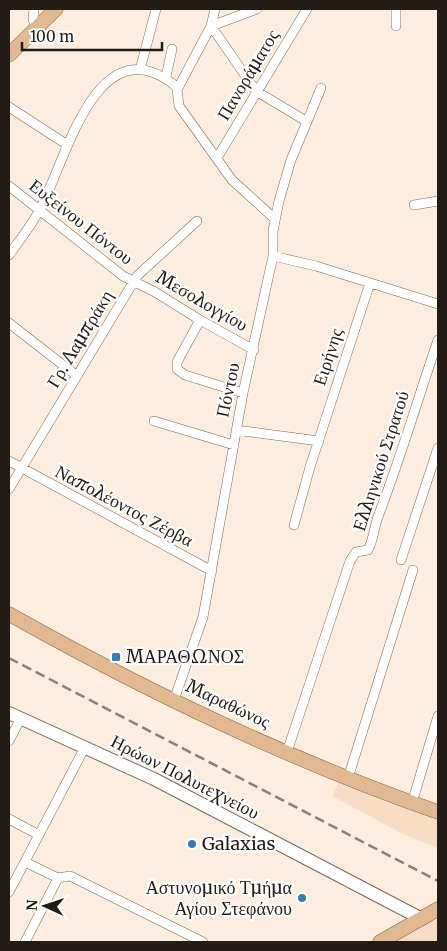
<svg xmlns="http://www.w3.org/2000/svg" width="447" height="951" font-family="Merriweather,serif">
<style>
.built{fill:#f8ddc6}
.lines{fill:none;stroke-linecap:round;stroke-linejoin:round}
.street-casing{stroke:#7b695a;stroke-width:10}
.secondary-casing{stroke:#7b695a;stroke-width:14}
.primary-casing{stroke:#906338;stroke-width:15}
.street{stroke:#fff;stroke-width:9}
.secondary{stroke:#fff;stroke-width:12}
.primary{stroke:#e0b892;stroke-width:14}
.rail{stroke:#8b7f76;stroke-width:2.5;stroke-dasharray:10 5;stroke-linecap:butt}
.poi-dot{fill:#367eb2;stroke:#fff;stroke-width:2}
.labels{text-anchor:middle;stroke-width:4.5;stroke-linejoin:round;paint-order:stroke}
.street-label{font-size:18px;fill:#231c16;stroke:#fff}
.poi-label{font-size:18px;fill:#231c16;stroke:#fff;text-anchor:start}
</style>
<rect width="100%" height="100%" fill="#fdeddf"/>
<path class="built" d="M 340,779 L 438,814 L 438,848 L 403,834 L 332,796 Z
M 431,917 L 438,921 L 438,942 L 392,942 Z"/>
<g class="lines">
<g class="street-casing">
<path id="street" d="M 34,9 L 33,20 L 37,28
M 215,9 L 211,26 L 177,90 L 179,106 L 232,180 L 275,219
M 257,9 L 211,26 L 256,91 L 306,121
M 396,26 L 396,9
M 140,70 L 156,9
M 166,77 L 172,49
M 9,107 L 66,144
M 217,158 L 307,9
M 9,186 L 123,276 L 155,292 L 200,320 L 254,350
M 414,205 L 438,201
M 9,255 C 19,241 31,226 39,211 C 66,163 96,19 178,88
M 273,256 L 316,266 L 438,304
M 200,320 L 177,362 L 177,369 L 185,375 L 243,393
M 9,323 L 77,376
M 154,421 L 234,445
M 236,430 L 319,441
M 9,461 L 212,571
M 9,489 L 137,276 L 197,221
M 294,525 L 310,467 L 370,283
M 401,560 L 438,448
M 174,700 L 203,617 L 243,393 L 273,256 L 273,231 L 279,201 L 291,160 L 321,88
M 9,741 L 21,718
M 287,752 L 350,561 L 356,552 L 368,550 C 374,539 374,526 379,514 C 401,457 418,398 438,340
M 348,778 L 413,570
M 412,803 L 438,716
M 9,819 L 39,835
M 25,862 L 58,878 L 70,876 L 203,942
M 9,892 L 85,747
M 25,942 L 58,878"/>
</g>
<g class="secondary-casing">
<path id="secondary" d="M 9,713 L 154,779 L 422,919"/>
</g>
<g class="primary-casing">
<path id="primary" d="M 9,55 L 56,9
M 9,614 C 146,691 289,760 438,812
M 380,942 L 438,909"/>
</g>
<use href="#street" class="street"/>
<use href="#secondary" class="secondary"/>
<use href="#primary" class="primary"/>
<path class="rail" d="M 9,658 L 438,881"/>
</g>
<g class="poi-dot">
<rect x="111" y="652" width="10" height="10" rx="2.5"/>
<circle cx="192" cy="844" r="5"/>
<circle cx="302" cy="898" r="5"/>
</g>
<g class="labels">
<g class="street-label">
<text transform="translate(248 75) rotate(-59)" y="6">Πανοράματος</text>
<text transform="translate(81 222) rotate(38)" y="6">Ευξείνου Πόντου</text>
<text transform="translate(202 301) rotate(30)" y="6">Μεσολογγίου</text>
<text transform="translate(80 339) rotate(-59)" y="6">Γρ. Λαμπράκη</text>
<text transform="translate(328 357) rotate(-72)" y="6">Ειρήνης</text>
<text transform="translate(228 390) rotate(-78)" y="6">Πόντου</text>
<text transform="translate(381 461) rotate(-72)" y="6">Ελληνικού Στρατού</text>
<text transform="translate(124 506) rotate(28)" y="6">Ναπολέοντος Ζέρβα</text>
<text transform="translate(228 704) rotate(25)" y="6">Μαραθώνος</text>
<text transform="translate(185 777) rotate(27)" y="6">Ηρώων Πολυτεχνείου</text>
</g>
<g class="poi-label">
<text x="126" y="663">ΜΑΡΑΘΩΝΟΣ</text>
<text x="202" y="850">Galaxias</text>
<text x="292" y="894" text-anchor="end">Αστυνομικό Τμήμα<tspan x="292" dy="21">Αγίου Στεφάνου</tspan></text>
</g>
</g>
<rect width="447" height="951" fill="none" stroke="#231c16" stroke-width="20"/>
<g transform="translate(45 906) rotate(273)" stroke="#ffffff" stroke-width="4" paint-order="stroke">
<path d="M0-4L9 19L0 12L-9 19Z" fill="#231c16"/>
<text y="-8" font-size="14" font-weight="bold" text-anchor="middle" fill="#231c16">N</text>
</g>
<path d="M22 42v8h140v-8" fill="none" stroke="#231c16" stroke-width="2.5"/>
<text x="30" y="42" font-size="15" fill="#231c16" stroke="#ffffff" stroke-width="4" paint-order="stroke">100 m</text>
</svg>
